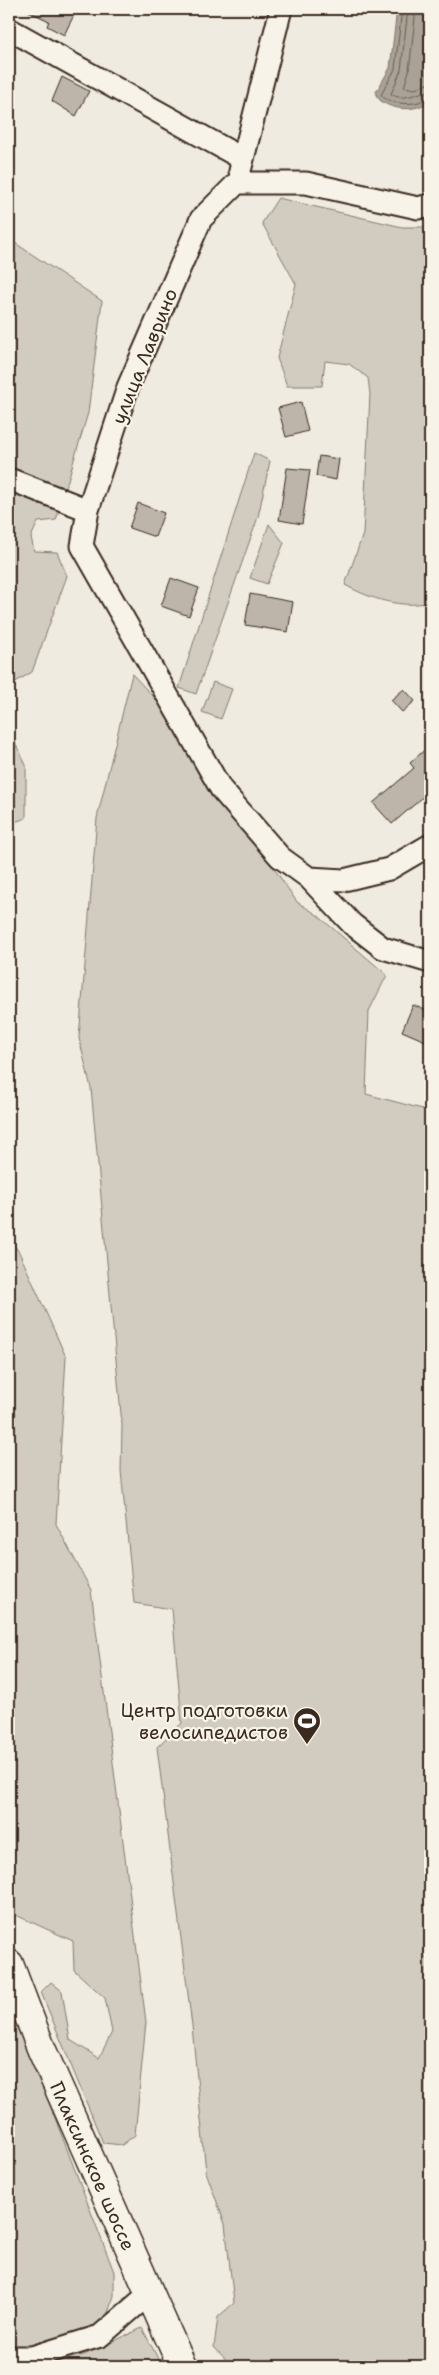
<svg xmlns="http://www.w3.org/2000/svg" width="439" height="2375" font-family="'Shantell Sans',sans-serif">
<style>
.green{fill:#d1cbc0;stroke:#867a6f}
.water{fill:#aaa296;stroke:#7e7266}
.lines{fill:none;stroke-linecap:round;stroke-linejoin:round}
.shore{stroke:#675a4e;stroke-width:1}
.building{fill:#bdb5aa;stroke:#3b2a1e}
.minor-casing{stroke:#3b2a1e;stroke-width:25}
.major-casing{stroke:#3b2a1e;stroke-width:31}
.minor{stroke:#f7f3e8;stroke-width:21}
.major{stroke:#f7f3e8;stroke-width:28}
.labels{text-anchor:middle;stroke-width:4.5;stroke-linejoin:round;paint-order:stroke}
.street-label{font-size:19px;fill:#3b2a1e;stroke:#f7f3e8}
.poi-label{font-size:19px;fill:#3b2a1e;stroke:#f7f3e8;text-anchor:end}
</style>
<rect width="100%" height="100%" fill="#efebe0"/>
<filter id="ink" filterUnits="userSpaceOnUse"><feTurbulence type="fractalNoise" baseFrequency=".02" numOctaves="2"/><feDisplacementMap in="SourceGraphic" scale="10" xChannelSelector="R" yChannelSelector="G"/><feConvolveMatrix kernelMatrix="1 2 1 2 8 2 1 2 1" color-interpolation-filters="sRGB"/></filter>
<g filter="url(#ink)">
<path class="green" d="M 278,198 L 402,227 L 430,227 L 430,602 C 401,609 371,599 345,585 L 363,534 L 370,394 L 368,378 L 349,364 L 325,361 L 322,386 L 287,386 L 277,358 L 296,284 L 262,223 Z
M 9,239 L 102,301 L 88,413 L 56,520 L 38,522 L 31,537 L 34,551 L 57,552 L 67,576 L 32,672 L 9,686 Z
M 254,453 L 270,461 L 258,517 L 196,694 L 179,688 Z
M 269,524 L 284,543 L 267,584 L 250,578 Z
M 132,674 L 165,709 L 297,902 L 316,914 L 387,975 L 369,1011 L 366,1094 L 430,1111 L 430,2366 L 232,2366 L 214,2347 L 218,2317 L 234,2303 L 225,2224 L 206,2172 L 192,2026 L 157,1747 L 182,1723 L 172,1609 L 134,1603 L 121,1471 L 122,1425 L 91,1088 L 79,1038 L 97,818 Z
M 213,682 L 232,689 L 221,719 L 202,712 Z
M 9,731 L 26,765 L 26,818 L 12,823 L 9,821 Z
M 9,1238 L 19,1252 L 66,1357 L 56,1524 L 91,1590 L 146,2022 L 135,2135 L 122,2145 L 103,2143 L 41,1992 L 51,1982 L 62,1991 L 70,2040 L 99,2058 L 112,2032 L 105,1998 L 74,1970 L 73,1941 L 9,1912 Z
M 9,1998 L 114,2272 L 114,2296 L 107,2315 L 92,2332 L 9,2352 Z
M 142,2328 L 162,2366 L 9,2366 L 84,2355 Z"/>
<path class="water" d="M 397,9 L 430,9 L 430,100 C 418,113 388,111 377,97 L 376,92 L 390,68 Z"/>
<g class="lines">
<path class="shore" d="M 402,9 L 395,69 L 381,95 C 389,104 408,105 419,102 C 424,100 426,98 430,97
M 408,9 L 401,70 L 391,94 C 404,102 417,92 430,91
M 416,9 L 409,71 L 404,87 L 415,89 L 430,83"/>
</g>
<path class="building" d="M 24,9 L 77,9 L 64,35 L 47,26 L 49,21 Z
M 62,77 L 89,91 L 76,116 L 52,101 Z
M 301,402 L 308,431 L 286,437 L 278,408 Z
M 319,456 L 339,459 L 336,480 L 316,476 Z
M 287,468 L 310,470 L 302,524 L 279,520 Z
M 138,503 L 164,513 L 155,537 L 129,528 Z
M 171,578 L 199,588 L 189,616 L 161,606 Z
M 250,594 L 293,602 L 288,632 L 245,625 Z
M 404,689 L 415,701 L 402,712 L 391,700 Z
M 430,745 L 430,791 L 392,824 L 373,803 L 414,768 L 410,763 Z
M 413,1005 L 430,1012 L 430,1043 L 402,1031 Z"/>
<g class="lines">
<g class="minor-casing">
<path id="minor" d="M 9,29 L 243,159
M 240,171 L 281,9
M 237,183 L 201,219 L 128,387 L 88,510 L 82,546 L 221,789 L 280,857 L 309,878 L 344,880 L 389,869 L 430,845
M 237,183 L 306,183 L 418,208 L 430,205
M 9,479 L 88,510
M 309,878 L 352,924 L 383,948 L 430,962
M 9,2357 L 32,2357 L 100,2336 L 150,2293"/>
</g>
<g class="major-casing">
<path id="major" d="M 9,1964 L 41,2048 L 182,2366"/>
</g>
<use href="#minor" class="minor"/>
<use href="#major" class="major"/>
</g>
</g>
<defs>
<g id="stadium-pin" transform="scale(1.4375)"><path d="M0 17L-7.5 6A9.5 9.5 0 1 1 7.5 6Z" fill="#3b2a1e" stroke="#f7f3e8"/><path d="M0-5a6.5 5 0 1 0 0 10a6.5 5 0 1 0 0-10ZM-3.5-1.8h7v3.6h-7Z" fill="#fff"/></g>
</defs>
<g fill-rule="evenodd">
<use href="#stadium-pin" x="307" y="1721"/>
</g>
<g class="labels">
<g class="street-label">
<text transform="translate(144 356) rotate(-68)" y="7">улица Лаврино</text>
<text transform="translate(93 2166) rotate(66)" y="7">Плаксинское шоссе</text>
</g>
<g class="poi-label">
<text x="288" y="1717">Центр подготовки<tspan x="288" dy="22">велосипедистов</tspan></text>
</g>
</g>
<rect width="439" height="2375" fill="none" stroke="#f7f3e8" stroke-width="30"/>
<rect x="15" y="15" width="409" height="2345" fill="none" stroke="#3b2a1e" stroke-width="2" filter="url(#ink)"/>
</svg>
